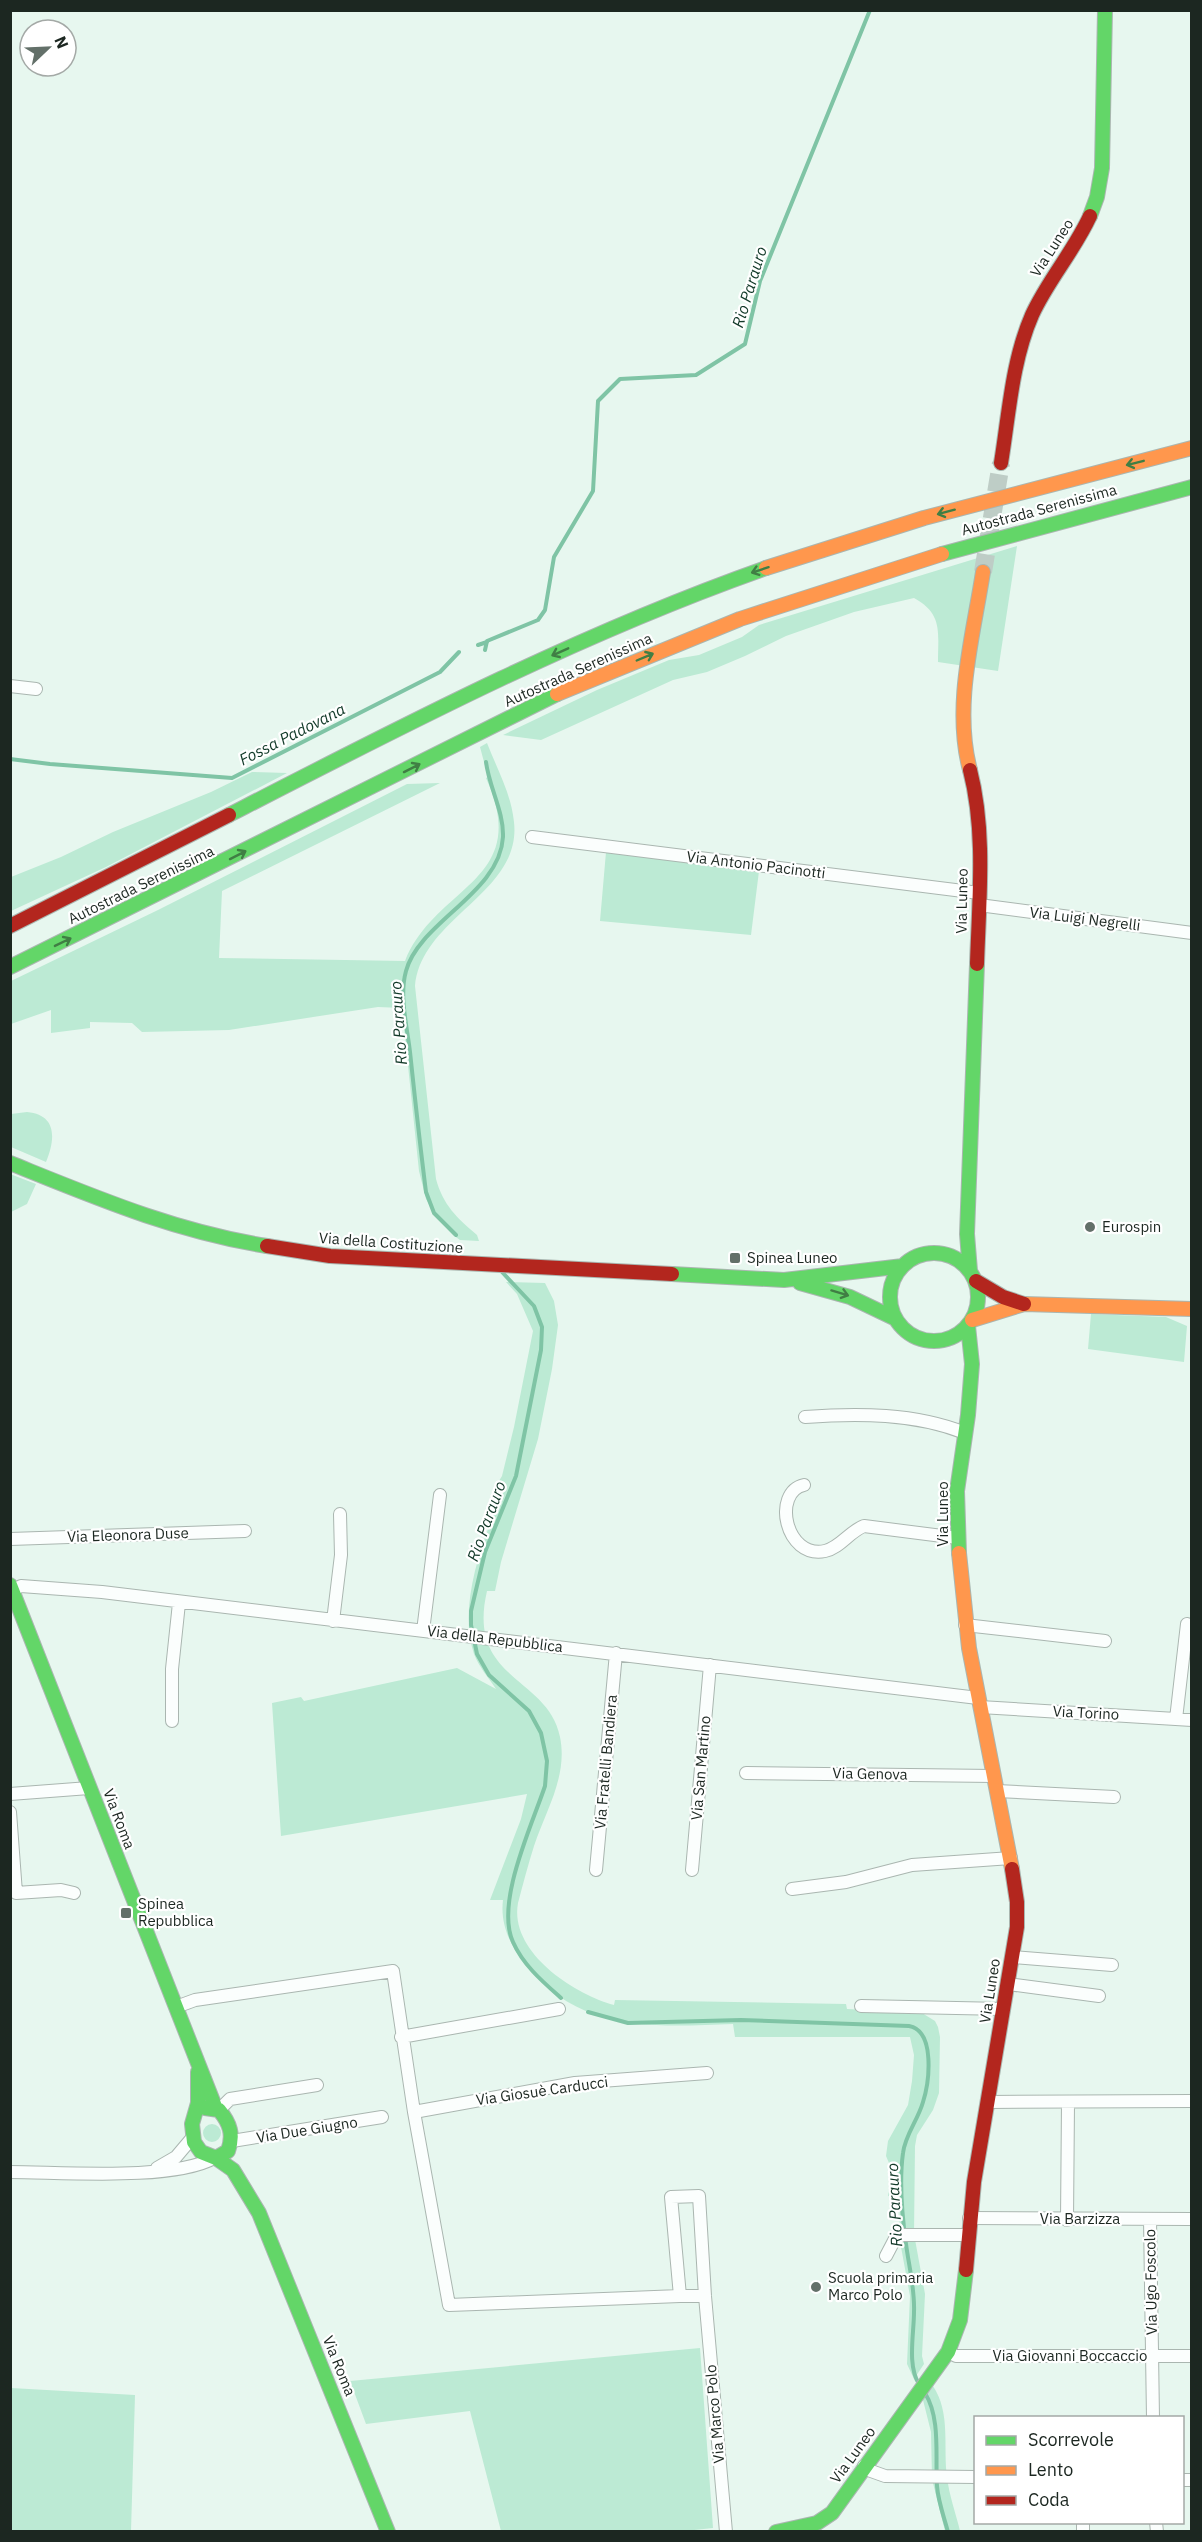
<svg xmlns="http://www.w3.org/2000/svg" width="1202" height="2542" font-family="'IBM Plex Sans',sans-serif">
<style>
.green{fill:#bcead4}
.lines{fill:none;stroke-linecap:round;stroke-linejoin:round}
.stream{stroke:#7fc4a5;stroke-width:4}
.secondary-tunnel{stroke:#becdc6;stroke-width:18;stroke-dasharray:18 9;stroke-linecap:butt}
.street-casing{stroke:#aab6b0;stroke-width:14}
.fast-casing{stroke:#aab6b0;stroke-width:16}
.slow-casing{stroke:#aab6b0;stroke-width:16}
.jam-casing{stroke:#aab6b0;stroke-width:16}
.street{stroke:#fbfefd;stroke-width:12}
.fast{stroke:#63d668;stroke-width:14}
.slow{stroke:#ff974d;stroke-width:14}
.jam{stroke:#b3261e;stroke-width:14}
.oneway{stroke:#407e44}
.poi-dot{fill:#637069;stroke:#fff;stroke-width:2}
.labels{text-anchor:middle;stroke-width:4.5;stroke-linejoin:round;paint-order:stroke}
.street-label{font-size:15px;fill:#1c2721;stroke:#fff}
.poi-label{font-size:15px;fill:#1c2721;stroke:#fff;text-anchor:start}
.water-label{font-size:16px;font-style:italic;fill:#113928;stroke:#fff}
</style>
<rect width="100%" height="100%" fill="#e7f7ef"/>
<path class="green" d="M 1017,546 L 998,671 L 938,662 C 938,632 943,614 914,598 L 854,612 L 786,636 L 745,656 L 707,672 L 673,680 L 541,740 L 503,735 L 597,690 L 669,660 L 699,655 L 742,637 L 759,625 Z
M 487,743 C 497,769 511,793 514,822 C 522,893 421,917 415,986 L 436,1179 C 443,1205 457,1218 477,1235 L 479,1241 L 460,1240 L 453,1235 L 435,1215 L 426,1199 L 419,1171 L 402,1008 L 378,1007 L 229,1030 L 142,1032 L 132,1023 L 90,1022 L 90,1028 L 51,1033 L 51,1010 L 11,1024 L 11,981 L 158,910 L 407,784 L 440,783 L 222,891 L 219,958 L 405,961 C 436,884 533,882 486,778 L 488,777 L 480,747 Z
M 252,772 L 287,773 L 106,867 L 11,911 L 11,877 L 61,857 L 113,832 L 211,792 Z
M 606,852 L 759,871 L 751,935 L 600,921 Z
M 27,1112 C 58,1115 55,1140 46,1162 L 11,1147 L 11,1114 Z
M 10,1174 L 36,1184 L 27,1204 L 11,1212 Z
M 506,1282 L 545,1283 L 554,1301 L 558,1325 L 552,1369 L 538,1439 L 501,1562 L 495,1591 L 487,1591 C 466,1681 548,1676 560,1737 C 568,1776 546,1810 534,1846 C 528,1865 523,1884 518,1903 C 509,1952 574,1994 614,2005 L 615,2000 L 846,2004 L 847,2009 L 922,2013 L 935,2021 L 938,2027 L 940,2037 L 939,2093 L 933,2110 L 917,2135 L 915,2146 L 914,2234 L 925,2294 L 922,2356 L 924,2364 L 914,2379 L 907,2364 L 910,2296 L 899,2236 L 900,2198 L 888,2196 L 892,2170 L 886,2156 L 888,2141 L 908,2105 L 912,2081 L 914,2055 L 910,2037 L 735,2037 L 733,2024 C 654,2027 579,2033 524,1963 C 510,1945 500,1924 503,1900 L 490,1900 L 521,1819 L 527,1794 L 281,1836 L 272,1703 L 301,1697 L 304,1701 L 457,1668 L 496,1689 C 488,1677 479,1667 474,1654 C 457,1605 484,1534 505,1489 L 494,1489 L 502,1476 L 514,1427 L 533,1331 L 517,1294 Z
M 1091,1314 L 1166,1317 L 1187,1326 L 1184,1362 L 1088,1349 Z
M203 2133a9 9 0 1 1 18 0a9 9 0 1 1-18 0Z
M 700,2348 L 713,2528 L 676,2532 L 501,2531 L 470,2411 L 366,2424 L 350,2381 Z
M 933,2386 C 951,2413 943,2447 947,2477 C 949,2495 956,2514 960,2531 L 945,2531 L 932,2479 L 931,2432 L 923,2400 Z
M 11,2388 L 135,2395 L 131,2531 L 11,2531 Z"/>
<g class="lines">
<path class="stream" d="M 478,645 L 487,642
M 485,650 L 487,641 L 538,620 L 545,610 L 554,557 L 593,491 L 598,401 L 620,379 L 696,375 L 745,344 L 760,281 L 870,10
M 10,759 L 50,764 L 232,778 L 440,672 L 459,652
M 456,1235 L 434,1213 L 426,1192 C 420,1145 415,1099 410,1052 C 407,1026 399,996 406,971 C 419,922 500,893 503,837 C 504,812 489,787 486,762
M 502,1272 L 534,1306 L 542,1327 L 541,1350 L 516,1476 L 485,1552 L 471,1611 L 471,1625 L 477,1654 L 489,1675 L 529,1711 L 541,1733 L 547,1761 L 545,1786 C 532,1825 495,1903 513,1942 C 523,1965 543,1982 561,1998
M 588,2012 L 628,2023 L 741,2020 L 909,2026 C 936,2031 929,2083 923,2102 C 918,2120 905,2135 903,2153 C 899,2182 902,2215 906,2244 C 909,2267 915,2289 914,2312 C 914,2334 907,2365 919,2384
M 925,2393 C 941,2419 935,2456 937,2486 C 938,2501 944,2517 948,2532"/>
<path class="secondary-tunnel" d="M 983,572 L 1001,463"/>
<g class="street-casing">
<path id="street" d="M 10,686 L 36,689
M 532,837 L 979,893
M 979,905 L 1192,933
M 805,1417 C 857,1413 915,1413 965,1433
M 804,1485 C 772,1492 785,1559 825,1551 C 840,1548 850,1531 864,1526 L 958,1538
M 10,1539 L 245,1531
M 13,1590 L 21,1586 L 102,1592 L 978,1698
M 333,1621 L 341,1555 L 340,1514
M 965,1625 L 1105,1641
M 423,1631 L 440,1495
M 980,1707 L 1192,1720
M 1176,1719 L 1187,1624
M 172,1721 L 172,1669 L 179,1603
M 746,1773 L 994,1776
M 997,1791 L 1114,1797
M 10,1794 L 89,1788
M 10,1812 L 16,1893 L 61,1890 L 74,1893
M 596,1870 L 616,1653
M 692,1870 L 710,1665
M 792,1889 L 846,1882 L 912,1865 L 1011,1858
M 1012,1957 L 1112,1965
M 1008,1984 L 1099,1996
M 861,2006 L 1004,2009
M 176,2007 L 195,2000 L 393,1971 L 414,2112 L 449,2305 L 680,2296 L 671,2197 L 699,2196 L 705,2296 L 726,2532
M 401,2037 L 559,2009
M 988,2102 L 1192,2101
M 219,2110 L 230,2099 L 317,2085
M 414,2112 L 575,2083 L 707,2073
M 232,2141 L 382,2117
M 157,2168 L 176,2157 L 192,2138
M 10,2172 C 62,2172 172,2181 214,2158
M 969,2218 L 1192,2219
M 1150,2219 L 1153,2418
M 1067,2220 L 1068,2103
M 886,2256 L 897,2235 L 967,2235
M 680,2296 L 705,2296
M 948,2352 L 956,2356 L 1192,2356
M 864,2466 L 871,2471 L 885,2476 L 976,2477
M 1182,2480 L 1192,2480
M 1156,2522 L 1157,2532
M 1083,2532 L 1083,2522"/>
</g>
<g class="fast-casing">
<path id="fast" d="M 1090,216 L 1097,197 L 1102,168 L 1105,10
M 942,554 L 1192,487
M 229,815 C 404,725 579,634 766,568
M 10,967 L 557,694
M 10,1163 C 97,1198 174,1231 267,1246
M890 1297a44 44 0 1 1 88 0a44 44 0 1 1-88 0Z
M 970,1271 L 967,1234 L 977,964
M 672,1274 L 784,1280 L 903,1266
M 800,1283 L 850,1297 L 896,1319
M 959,1553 L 957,1491 L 968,1415 L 972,1364 L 968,1326
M 10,1585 L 216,2109
M 198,2072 L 198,2103 L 192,2124 L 194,2142 L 201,2152 L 216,2158 L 233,2170 L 259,2213 L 388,2532
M 205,2108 L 219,2110 C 230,2123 234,2135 228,2151 L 216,2158
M 776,2532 L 817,2523 L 832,2513 L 948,2352 L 960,2320 L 966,2270"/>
</g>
<g class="slow-casing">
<path id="slow" d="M 766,568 L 924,518 L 1192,448
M 557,694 L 740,619 L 942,554
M 970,770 C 953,706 973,637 983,572
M 972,1320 L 1024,1304 L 1192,1309
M 959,1553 L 969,1648 L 1012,1869"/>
</g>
<g class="jam-casing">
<path id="jam" d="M 1001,463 C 1009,414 1012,361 1032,315 C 1048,280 1074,251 1090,216
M 970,770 C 986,832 979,900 977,964
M 10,926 L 229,815
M 267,1246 L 330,1256 L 672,1274
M 976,1281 L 1003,1297 L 1024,1304
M 966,2270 L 974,2182 L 1017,1927 L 1017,1902 L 1012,1869"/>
</g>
<use href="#street" class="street"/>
<use href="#fast" class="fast"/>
<use href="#slow" class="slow"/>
<use href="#jam" class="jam"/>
</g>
<defs><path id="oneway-shaft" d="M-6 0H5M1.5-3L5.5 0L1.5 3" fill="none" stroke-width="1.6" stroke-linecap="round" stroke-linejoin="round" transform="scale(1.5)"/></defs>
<g class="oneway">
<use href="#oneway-shaft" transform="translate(1135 463) rotate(166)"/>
<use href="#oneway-shaft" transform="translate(946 512) rotate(165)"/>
<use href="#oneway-shaft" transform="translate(760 570) rotate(162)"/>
<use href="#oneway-shaft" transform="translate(560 652) rotate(156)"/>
<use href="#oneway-shaft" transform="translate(645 657) rotate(-23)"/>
<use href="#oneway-shaft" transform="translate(412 768) rotate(-27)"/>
<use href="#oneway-shaft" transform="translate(238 855) rotate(-27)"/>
<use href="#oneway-shaft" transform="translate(63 942) rotate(-26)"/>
<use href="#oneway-shaft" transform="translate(840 1293) rotate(17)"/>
</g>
<g class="poi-dot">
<circle cx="1090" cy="1227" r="6"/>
<rect x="729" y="1252" width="12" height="12" rx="3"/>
<rect x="120" y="1907" width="12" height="12" rx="3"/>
<circle cx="816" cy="2287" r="6"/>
</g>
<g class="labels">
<g class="street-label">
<text transform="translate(1052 248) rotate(-57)" y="5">Via Luneo</text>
<text transform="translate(1039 510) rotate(-15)" y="5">Autostrada Serenissima</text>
<text transform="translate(578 670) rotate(-24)" y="5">Autostrada Serenissima</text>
<text transform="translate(756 865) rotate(7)" y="5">Via Antonio Pacinotti</text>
<text transform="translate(141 885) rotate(-26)" y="5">Autostrada Serenissima</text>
<text transform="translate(962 901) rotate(-89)" y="5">Via Luneo</text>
<text transform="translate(1085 919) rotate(7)" y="5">Via Luigi Negrelli</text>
<text transform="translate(391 1243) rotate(4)" y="5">Via della Costituzione</text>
<text transform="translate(943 1514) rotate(-90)" y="5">Via Luneo</text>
<text transform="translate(128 1535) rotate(-2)" y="5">Via Eleonora Duse</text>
<text transform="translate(495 1639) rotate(7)" y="5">Via della Repubblica</text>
<text transform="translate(1086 1713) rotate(3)" y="5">Via Torino</text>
<text transform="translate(606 1762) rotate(-85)" y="5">Via Fratelli Bandiera</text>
<text transform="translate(701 1768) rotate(-85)" y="5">Via San Martino</text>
<text transform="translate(870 1774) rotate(1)" y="5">Via Genova</text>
<text transform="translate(119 1819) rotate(69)" y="5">Via Roma</text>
<text transform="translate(990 1991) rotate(-81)" y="5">Via Luneo</text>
<text transform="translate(542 2091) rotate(-8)" y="5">Via Giosuè Carducci</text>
<text transform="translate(307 2130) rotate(-9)" y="5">Via Due Giugno</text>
<text x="1080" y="2224">Via Barzizza</text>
<text transform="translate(1151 2282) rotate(-91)" y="5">Via Ugo Foscolo</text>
<text x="1070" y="2361">Via Giovanni Boccaccio</text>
<text transform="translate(339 2366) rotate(68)" y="5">Via Roma</text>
<text transform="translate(715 2414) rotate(-95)" y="5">Via Marco Polo</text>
<text transform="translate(853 2455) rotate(-54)" y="5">Via Luneo</text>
</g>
<g class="poi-label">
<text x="1102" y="1232">Eurospin</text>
<text x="747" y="1263">Spinea Luneo</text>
<text x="138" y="1909">Spinea<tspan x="138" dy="17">Repubblica</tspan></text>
<text x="828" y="2283">Scuola primaria<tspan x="828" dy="17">Marco Polo</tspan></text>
</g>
<g class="water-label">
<text transform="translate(749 287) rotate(-73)" y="6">Rio Parauro</text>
<text transform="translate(292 734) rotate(-27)" y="6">Fossa Padovana</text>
<text transform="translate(398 1023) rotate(-94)" y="6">Rio Parauro</text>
<text transform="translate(486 1521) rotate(-70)" y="6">Rio Parauro</text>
<text transform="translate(894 2205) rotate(-93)" y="6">Rio Parauro</text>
</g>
</g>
<rect width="1202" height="2542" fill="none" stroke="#1c2721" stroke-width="24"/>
<rect x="974" y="2416" width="210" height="108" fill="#ffffff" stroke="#a4a9a6" stroke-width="1.5"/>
<rect x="986" y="2436" width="30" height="9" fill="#63d668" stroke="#a4a9a6" stroke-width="1.5"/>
<text x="1028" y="2446" font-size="18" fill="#1c2721">Scorrevole</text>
<rect x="986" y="2466" width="30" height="9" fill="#ff974d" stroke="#a4a9a6" stroke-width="1.5"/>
<text x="1028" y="2476" font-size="18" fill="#1c2721">Lento</text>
<rect x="986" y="2496" width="30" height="9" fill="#b3261e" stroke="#a4a9a6" stroke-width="1.5"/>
<text x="1028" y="2506" font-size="18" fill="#1c2721">Coda</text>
<g transform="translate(48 48) rotate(67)"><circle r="28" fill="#ffffff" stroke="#a4a9a6" stroke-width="1.5"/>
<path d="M0-4.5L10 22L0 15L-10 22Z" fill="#637069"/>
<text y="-9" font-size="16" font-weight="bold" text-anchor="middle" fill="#1c2721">N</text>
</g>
</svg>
